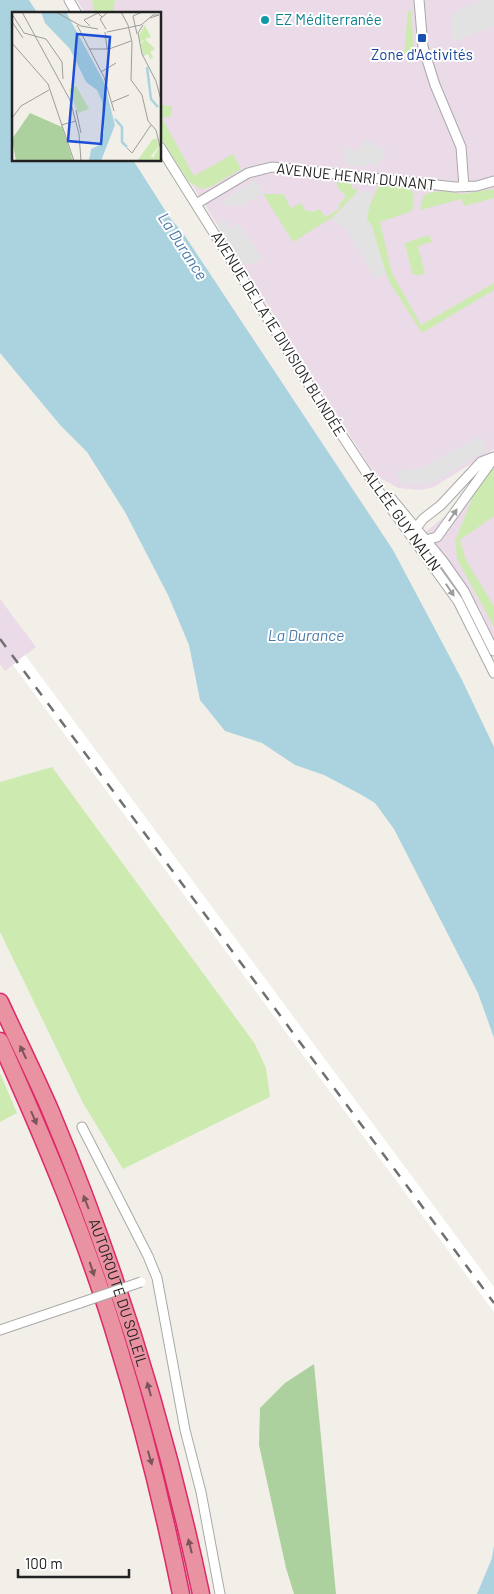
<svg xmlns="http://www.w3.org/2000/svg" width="494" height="1594" font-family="Barlow,sans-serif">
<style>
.industrial{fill:#ebdbe8}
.grass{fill:#cdebb0}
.forest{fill:#add19e}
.parking{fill:#e2e2e2}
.water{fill:#aad3df}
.pier{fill:#fff}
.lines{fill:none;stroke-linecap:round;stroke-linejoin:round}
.minor-casing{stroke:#a9a9a9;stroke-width:11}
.motorway-casing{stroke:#dc2a67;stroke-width:19}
.minor{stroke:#fff;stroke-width:9}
.motorway{stroke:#e892a2;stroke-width:16}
.rail{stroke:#707070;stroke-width:2.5;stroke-dasharray:10 10;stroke-linecap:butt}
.minor-bridge-casing{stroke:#a9a9a9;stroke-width:11;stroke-linecap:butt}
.minor-bridge{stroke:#fff;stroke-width:9}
.oneway{fill:#9c9c9c}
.oneway2{fill:#7b545c}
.culture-dot{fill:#0f9aa8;stroke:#fff;stroke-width:2}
.transit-dot{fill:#1a4fb4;stroke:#fff;stroke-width:2}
.labels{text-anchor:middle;stroke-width:4;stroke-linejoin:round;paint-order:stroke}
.culture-label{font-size:15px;fill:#0d838f;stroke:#fff;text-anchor:start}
.transit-label{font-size:15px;fill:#164399;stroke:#fff}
.street-label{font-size:15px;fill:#222;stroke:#fff}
.water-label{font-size:16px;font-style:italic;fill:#4a7aab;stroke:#fff}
.inset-river{fill:none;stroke:#aad3df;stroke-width:2.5}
.inset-road{fill:none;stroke:#9f9d99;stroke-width:1}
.view{fill:#1d4ed8;fill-opacity:0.15;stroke:#1d4ed8;stroke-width:2.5}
.inset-edge{fill:none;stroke:#222;stroke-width:2.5}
</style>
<rect width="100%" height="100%" fill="#f2efe9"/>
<path class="industrial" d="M 77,0 L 494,0 L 494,449 L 434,487 L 420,490 L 398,488 L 382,479 L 370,467 L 160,134 L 160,14 L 86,14 Z
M 494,478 L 494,640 L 479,607 L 425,532 Z
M 0,599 L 36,647 L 5,671 L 0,664 Z"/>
<path class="grass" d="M 92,0 L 115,0 L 113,14 L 95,14 Z
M 408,11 L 411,11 L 414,55 L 404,54 Z
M 160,105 L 172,106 L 171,116 L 162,118 L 194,176 L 233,154 L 241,169 L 210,187 L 201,189 L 189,182 L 160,137 Z
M 337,181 L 352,183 L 352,188 L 357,189 L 356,193 L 333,217 L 293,242 L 263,194 L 283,194 L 291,208 L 301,203 L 305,210 L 314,212 L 319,209 L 326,217 L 340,208 L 338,206 L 346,196 L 337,187 Z
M 379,184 L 409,187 C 416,195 414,201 412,211 L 380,222 L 392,273 L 421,325 L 494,283 L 494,290 L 422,333 L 390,283 L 367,220 L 367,212 Z
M 494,189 L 494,198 L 464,206 L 461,199 L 420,210 L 423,197 L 428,193 L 443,191 L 462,194 Z
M 429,235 L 432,242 L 418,246 L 425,273 L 417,276 L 412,273 L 405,243 Z
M 494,468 L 494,516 L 460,540 L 466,560 L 494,606 L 494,627 L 457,559 L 455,541 L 480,479 Z
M 52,767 L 255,1044 L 266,1068 L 270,1097 L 123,1169 L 83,1103 L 0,932 L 0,782 Z
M 0,1073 L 17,1113 L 0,1122 Z"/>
<path class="forest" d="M 314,1364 L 336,1594 L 294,1594 L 286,1568 L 259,1445 L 260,1408 L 285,1383 Z"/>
<path class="parking" d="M 484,0 L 494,0 L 494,26 L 453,42 L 451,13 Z
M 365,139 L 386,150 L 378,167 L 369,163 L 366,167 L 346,165 L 342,148 L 359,151 Z
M 255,180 L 263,193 L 239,208 L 236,204 L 225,206 L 222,201 Z
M 360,190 L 372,193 L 367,219 L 372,226 L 386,274 L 375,278 L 345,228 L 331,220 Z
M 225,219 L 230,229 L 240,224 L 262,258 L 254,264 L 240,264 L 217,224 Z
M 480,436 L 487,450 L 432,483 L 403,485 L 395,471 L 421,468 Z"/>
<path class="water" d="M 0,0 L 29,0 L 38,14 L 14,14 L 14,160 L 133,160 L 170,218 L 183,233 L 393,550 L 462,680 L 494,747 L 494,1038 L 478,993 L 394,829 L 375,803 L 360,794 L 324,775 L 295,765 L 262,743 L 225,731 L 200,700 L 189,645 L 168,595 L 125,512 L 87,452 L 61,426 L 0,353 Z
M 494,1545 L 494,1594 L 477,1594 L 492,1558 Z"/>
<path class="pier" d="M 25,655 L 494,1287 L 494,1312 L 13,665 Z"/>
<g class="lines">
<g class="minor-casing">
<path id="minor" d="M 69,0 L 77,14
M 419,0 L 423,47 L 435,85 L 461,147 L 464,187
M 160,147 L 318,399 L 380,493 L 458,601 L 494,673
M 196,204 L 248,173 L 272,167 L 455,187 L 477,186 L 494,181
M 391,498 L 443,561 L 464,591 L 494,651
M 413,532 L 423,519 L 441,505 L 481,462 L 494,457
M 422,541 L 437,537 L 494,458
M 82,1127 L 148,1256 L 157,1278 L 185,1430 L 201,1492 L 220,1594
M 0,1330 L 80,1303"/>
</g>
<g class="motorway-casing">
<g id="motorway">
<path id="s1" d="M 0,1002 C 17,1039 35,1075 51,1112 C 116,1267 166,1429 201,1594"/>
<path d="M 0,1041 C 45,1141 88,1243 119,1348 C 144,1429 164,1511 181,1594"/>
</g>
</g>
<use href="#minor" class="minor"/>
<use href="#motorway" class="motorway"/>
<path class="rail" d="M 0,639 L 494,1303"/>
<g class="minor-bridge-casing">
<path id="minor-bridge" d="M 80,1303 L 141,1282"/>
</g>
<use href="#minor-bridge" class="minor-bridge"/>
</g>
<defs><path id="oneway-solid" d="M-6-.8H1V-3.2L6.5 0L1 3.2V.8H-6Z" transform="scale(1.25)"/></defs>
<g class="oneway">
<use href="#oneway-solid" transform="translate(453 515) rotate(-56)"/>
<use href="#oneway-solid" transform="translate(450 590) rotate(56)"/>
</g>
<g class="oneway2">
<use href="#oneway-solid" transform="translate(23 1052) rotate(-115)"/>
<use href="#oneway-solid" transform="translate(34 1118) rotate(67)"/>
<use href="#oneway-solid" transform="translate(86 1202) rotate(-111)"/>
<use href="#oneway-solid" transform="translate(92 1269) rotate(71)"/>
<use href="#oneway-solid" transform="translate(149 1389) rotate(-105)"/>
<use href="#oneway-solid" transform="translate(150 1458) rotate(74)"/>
<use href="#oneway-solid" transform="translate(190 1546) rotate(-104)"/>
</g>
<circle class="culture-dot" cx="265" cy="20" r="5"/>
<rect class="transit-dot" x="417" y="33" width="10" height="10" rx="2.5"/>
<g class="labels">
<g class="culture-label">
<text x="275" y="25">EZ Méditerranée</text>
</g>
<g class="transit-label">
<text x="422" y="60">Zone d'Activités</text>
</g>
<g class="street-label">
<text transform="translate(356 177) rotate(6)" y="5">AVENUE HENRI DUNANT</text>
<text transform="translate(278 334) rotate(58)" y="5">AVENUE DE LA 1E DIVISION BLINDÉE</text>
<text transform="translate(402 521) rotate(54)" y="5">ALLÉE GUY NALIN</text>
<text dy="5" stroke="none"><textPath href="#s1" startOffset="314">AUTOROUTE DU SOLEIL</textPath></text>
</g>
<g class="water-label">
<text transform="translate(183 246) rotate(57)" y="6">La Durance</text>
<text x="306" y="641">La Durance</text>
</g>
</g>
<g transform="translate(12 12)">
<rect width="149" height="149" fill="#f2efe9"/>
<path d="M 133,13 L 139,25 L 133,27 L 143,37 L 138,40 L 141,45 L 138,47 L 136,42 L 131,44 L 129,32 L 132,28 L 128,30 L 127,23 ZM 64,74 L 77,97 L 66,101 L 57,77 ZM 141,127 L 145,127 L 147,134 L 139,144 L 141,146 L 147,135 L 148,149 L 125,149 Z" fill="#cdebb0"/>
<path d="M 18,101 L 50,115 L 61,149 L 4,149 L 0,127 Z" fill="#add19e"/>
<path d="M 29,0 L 54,0 L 92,70 L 103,113 L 89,149 L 77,149 L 79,137 L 87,133 L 92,120 L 90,89 L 85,78 L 74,70 L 58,37 L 33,11 Z" fill="#aad3df"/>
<path class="inset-river" d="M 135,55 L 139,87 L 146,95M 103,107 L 110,115 L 110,130 L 115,135"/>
<path class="inset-road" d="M 10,0 L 58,88 L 67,122 L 69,149M 44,0 L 69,14 L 86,17M 109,0 L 116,13 L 120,30 L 119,68 L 130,83 L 136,109 L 144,118 L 149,139M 0,2 L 12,21 L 34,27 L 50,50 L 51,67M 138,6 L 147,3 L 141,3M 0,10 L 11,26M 65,13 L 92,65 L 102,99M 131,13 L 126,21 L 130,42 L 144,69 L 149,88M 78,14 L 72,8 L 86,1 L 90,5M 94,17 L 88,7 L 96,0M 93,20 L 95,37M 95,20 L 129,13 L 141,3M 125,22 L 121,4 L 130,0M 0,31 L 36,72 L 62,149M 77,37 L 97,37 L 119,29M 89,60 L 104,51M 100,90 L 117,83M 64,98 L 69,121M 0,106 L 9,94 L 37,78M 49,113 L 64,109M 115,136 L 120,141 L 139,113"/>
<path class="view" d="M 65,22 L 98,25 L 89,132 L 56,129 Z"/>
<rect width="149" height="149" class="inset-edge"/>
</g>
<path d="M18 1569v8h111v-8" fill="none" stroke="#222222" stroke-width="2.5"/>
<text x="25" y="1569" font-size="15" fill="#222222" stroke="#ffffff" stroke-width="4" paint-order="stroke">100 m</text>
</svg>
